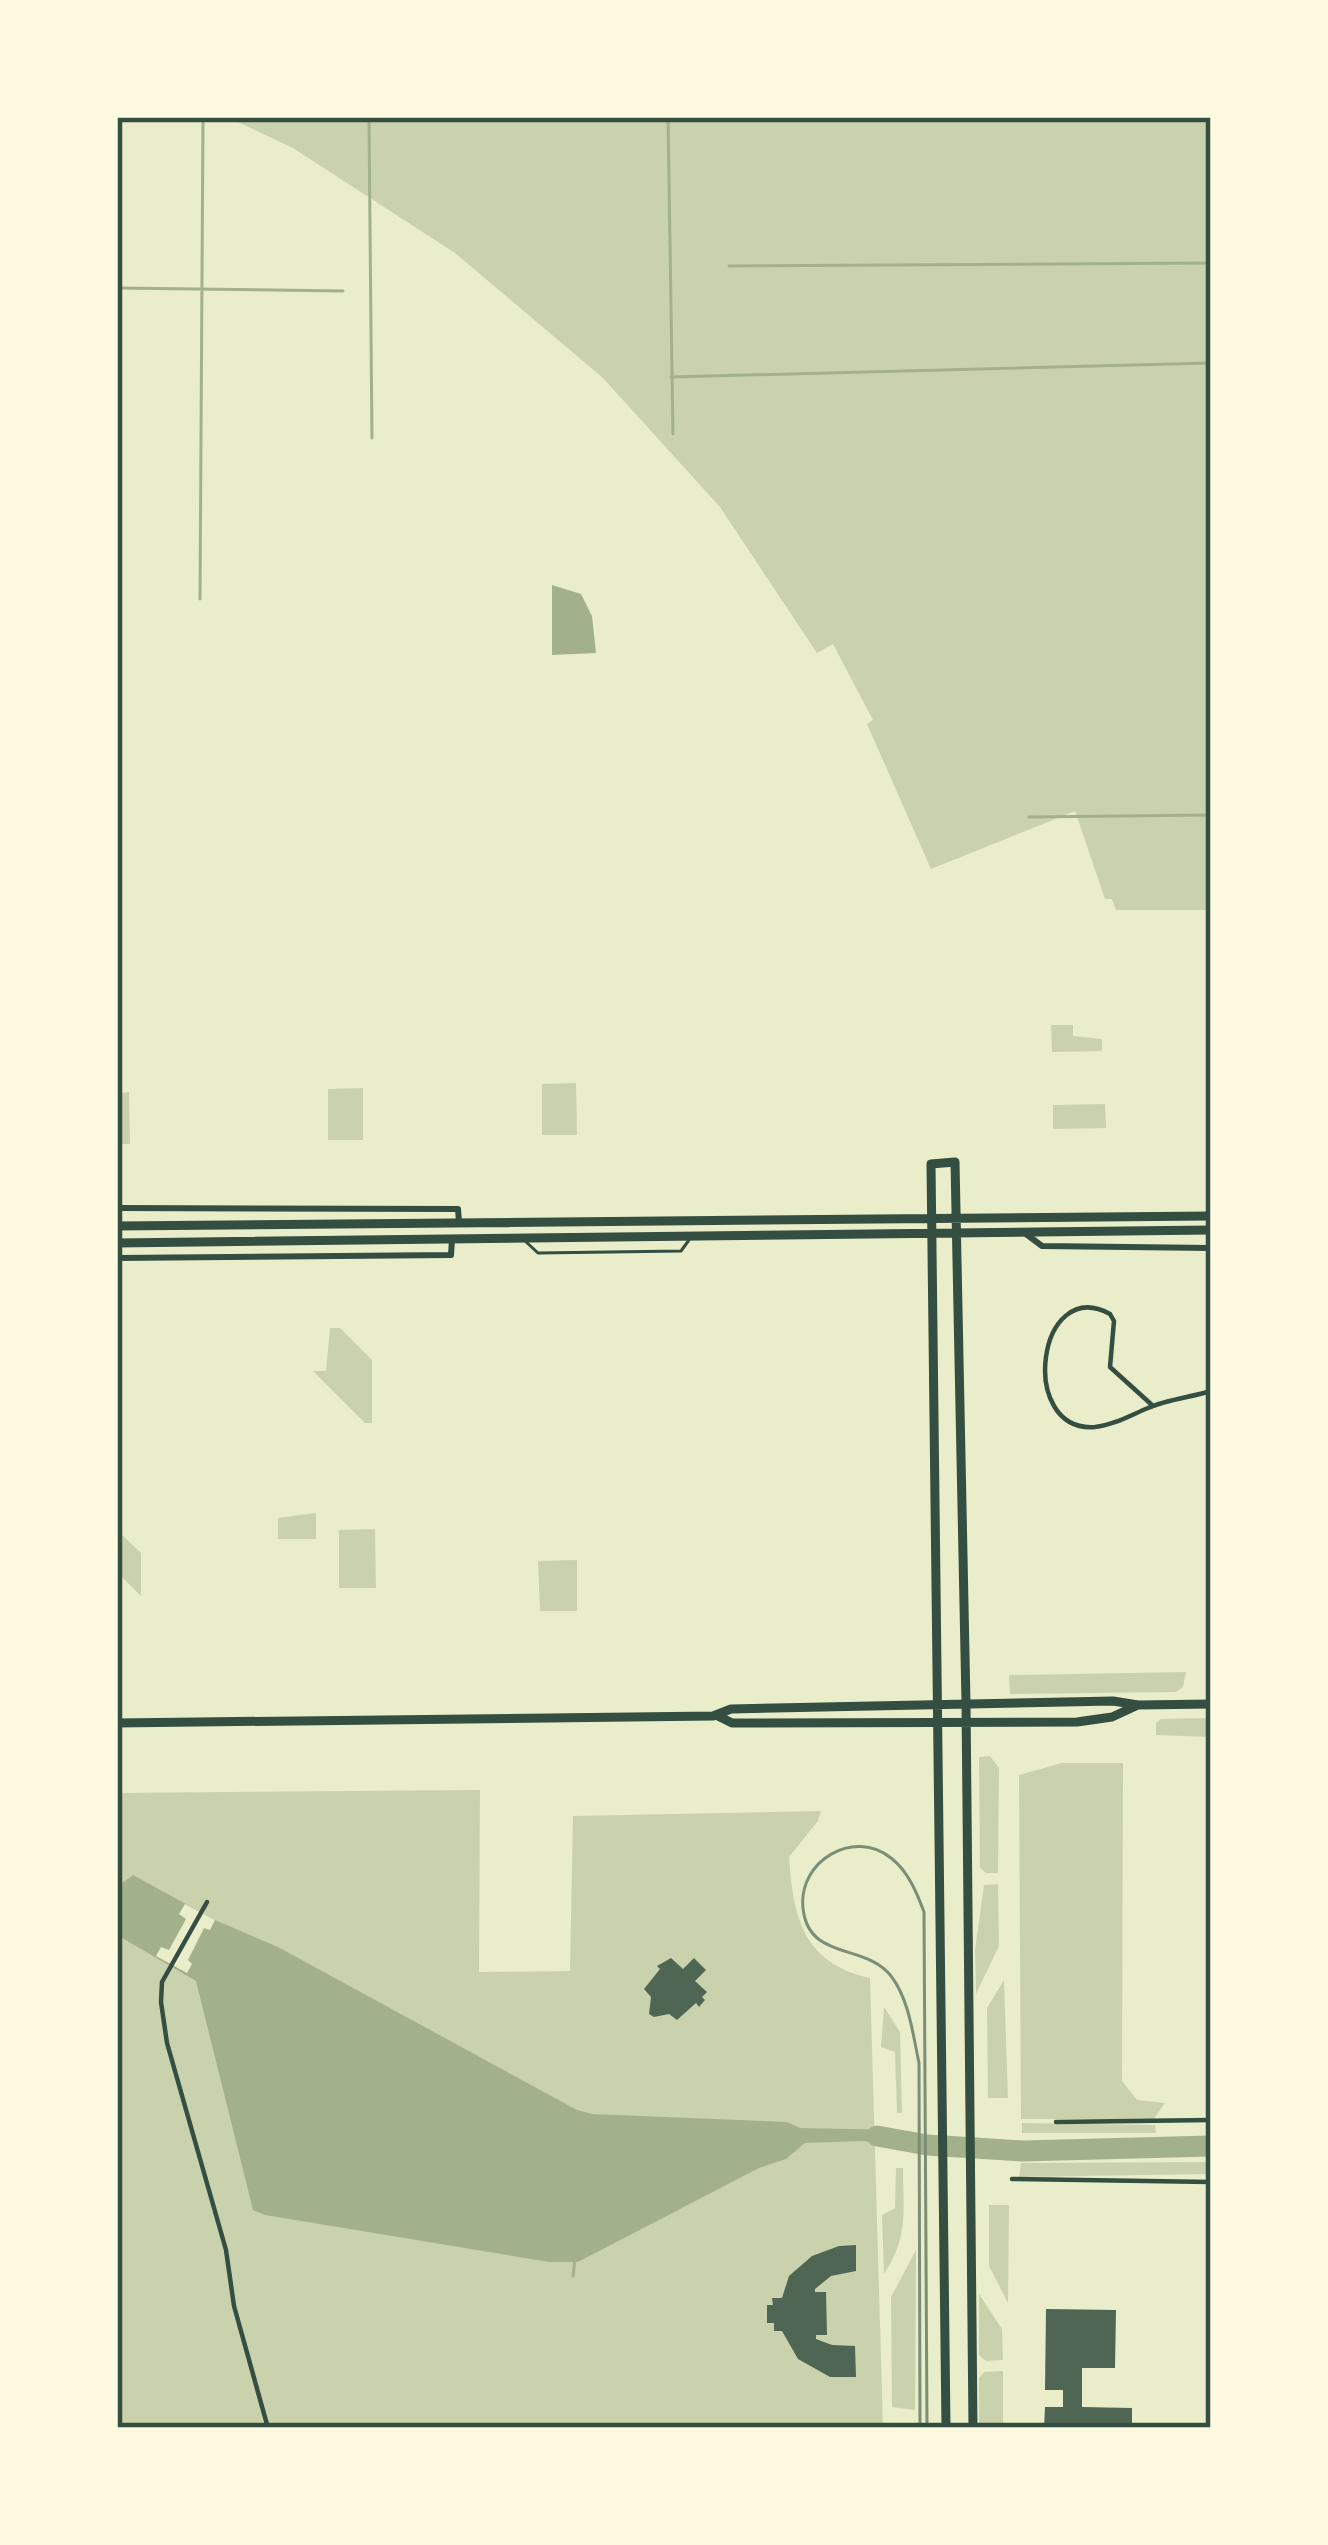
<svg xmlns="http://www.w3.org/2000/svg" width="1328" height="2545" font-family="Barlow,sans-serif">
<style>
.green{fill:#cad2ad}
.water{fill:#a3b18a}
.pier{fill:#e9edc9}
.lines{fill:none;stroke-linecap:round;stroke-linejoin:round}
.stream{stroke:#a3b18a;stroke-width:3}
.river{stroke:#a3b18a;stroke-width:21}
.building{fill:#4f6655}
.service{stroke:#344e41;stroke-width:3}
.pedestrian{stroke:#344e41;stroke-width:4.5}
.minor{stroke:#344e41;stroke-width:6}
.tertiary{stroke:#344e41;stroke-width:9}
.tram{stroke:#7c8e77;stroke-width:3}
.neatline{fill:none;stroke:#344e41;stroke-width:4.5}
</style>
<rect width="100%" height="100%" fill="#e9edc9"/>
<path class="green" d="M 227,117 L 1211,117 L 1211,910 L 1116,910 L 1112,899 L 1105,899 L 1075,811 L 931,869 L 867,724 L 873,720 L 833,644 L 817,653 L 720,507 L 603,378 L 455,253 L 293,148 Z
M 1051,1025 L 1073,1025 L 1073,1036 L 1102,1039 L 1102,1051 L 1052,1052 Z
M 576,1083 L 577,1135 L 542,1135 L 542,1084 Z
M 363,1088 L 363,1140 L 328,1140 L 328,1089 Z
M 129,1092 L 130,1144 L 117,1144 L 117,1093 Z
M 1105,1104 L 1106,1128 L 1053,1129 L 1053,1105 Z
M 330,1328 L 340,1328 L 372,1360 L 372,1423 L 365,1423 L 313,1371 L 326,1371 Z
M 316,1513 L 316,1539 L 278,1539 L 278,1518 Z
M 375,1529 L 376,1588 L 339,1588 L 339,1530 Z
M 117,1530 L 141,1553 L 141,1596 L 117,1572 Z
M 577,1560 L 577,1611 L 540,1611 L 538,1561 Z
M 1186,1672 L 1183,1687 L 1176,1692 L 1010,1694 L 1009,1675 Z
M 1211,1718 L 1211,1737 L 1156,1735 L 1156,1723 L 1161,1719 Z
M 990,1756 L 999,1768 L 998,1873 L 986,1873 L 980,1868 L 979,1757 Z
M 1062,1763 L 1123,1763 L 1122,2081 L 1137,2100 L 1165,2103 L 1154,2119 L 1021,2119 L 1019,1775 Z
M 480,1790 L 479,1972 L 570,1971 L 573,1816 L 821,1811 L 818,1821 L 789,1857 C 793,1917 803,1963 870,1978 L 883,2428 L 117,2428 L 117,1793 Z
M 998,1884 L 999,1946 L 976,1994 L 975,1950 L 984,1885 Z
M 1004,1980 L 1008,2098 L 988,2098 L 987,2008 Z
M 884,2007 L 900,2032 L 902,2113 L 897,2113 L 895,2052 L 881,2047 Z
M 1022,2123 L 1155,2125 L 1156,2133 L 1022,2133 Z
M 1210,2162 L 1209,2174 L 1019,2177 L 1021,2163 Z
M 896,2168 L 903,2168 C 903,2212 909,2235 884,2274 L 882,2215 L 895,2208 Z
M 989,2205 L 1009,2205 L 1008,2303 L 989,2266 Z
M 916,2250 L 915,2410 L 892,2407 L 891,2297 Z
M 979,2294 L 1002,2329 L 1003,2360 L 986,2361 L 979,2355 Z
M 1003,2371 L 1003,2428 L 979,2428 L 979,2378 L 984,2372 Z"/>
<path class="water" d="M 552,585 L 581,594 L 592,616 L 596,653 L 552,655 Z
M 133,1875 L 215,1920 L 278,1947 L 577,2110 L 592,2114 L 787,2122 L 800,2128 L 901,2130 L 901,2147 L 864,2141 L 805,2143 L 786,2159 L 759,2168 L 578,2262 L 549,2262 L 265,2215 L 253,2210 L 196,1981 L 117,1935 L 117,1887 Z"/>
<path class="pier" d="M 185,1904 L 215,1920 L 210,1930 L 204,1928 L 188,1960 L 192,1964 L 187,1973 L 156,1956 L 161,1947 L 169,1950 L 186,1919 L 179,1914 Z"/>
<g class="lines">
<path class="stream" d="M 668,117 L 673,434
M 369,121 L 372,438
M 729,266 L 1211,263
M 117,288 L 343,291
M 671,377 L 1211,363
M 200,599 L 203,117
M 1029,817 L 1211,815
M 573,2276 L 575,2259"/>
<path class="river" d="M 877,2136 L 927,2145 L 1023,2151 L 1211,2146"/>
</g>
<path class="building" d="M 671,1958 L 683,1969 L 694,1958 L 706,1970 L 695,1981 L 707,1992 L 702,1997 L 705,2000 L 699,2007 L 696,2003 L 677,2020 L 669,2014 L 654,2017 L 649,2014 L 651,1997 L 644,1989 L 660,1969 L 657,1966 Z
M 856,2245 L 856,2271 L 831,2276 L 815,2289 L 815,2292 L 826,2292 L 827,2335 L 816,2335 L 816,2339 L 832,2345 L 855,2346 L 856,2377 L 830,2377 L 798,2359 L 782,2331 L 774,2331 L 774,2323 L 767,2323 L 767,2305 L 773,2305 L 772,2298 L 782,2298 L 789,2276 L 812,2256 L 839,2246 Z
M 1046,2309 L 1116,2310 L 1115,2368 L 1082,2368 L 1082,2407 L 1132,2408 L 1132,2428 L 1044,2428 L 1045,2407 L 1063,2407 L 1063,2390 L 1045,2390 Z"/>
<g class="lines">
<path class="service" d="M 524,1240 L 538,1253 L 681,1251 L 689,1240"/>
<path class="pedestrian" d="M 1152,1405 L 1110,1367 L 1114,1321 L 1110,1314 C 1037,1274 1017,1433 1095,1427 C 1114,1425 1131,1415 1148,1408 C 1165,1400 1192,1397 1211,1391
M 207,1902 L 162,1982 L 161,2002 L 167,2043 L 226,2250 L 234,2306 L 268,2428
M 1056,2122 L 1211,2120
M 1012,2179 L 1211,2182"/>
<path class="minor" d="M 117,1208 L 458,1209 L 459,1222
M 1026,1234 L 1042,1246 L 1211,1248
M 117,1258 L 451,1255 L 452,1239"/>
<path class="tertiary" d="M 117,1226 L 1211,1216
M 117,1243 L 1211,1230
M 718,1716 L 732,1723 L 1077,1722 L 1112,1717 L 1138,1705
M 117,1723 L 713,1716 L 731,1709 L 1113,1701 L 1138,1705 L 1211,1704
M 946,2428 L 931,1164 L 955,1162 L 966,1703 L 973,2428"/>
<path class="tram" d="M 920,2428 L 919,2063 C 913,2035 909,1999 891,1976 C 866,1943 808,1961 803,1908 C 798,1861 854,1828 891,1858 C 908,1871 917,1893 924,1912 L 927,2428"/>
</g>
<rect width="1328" height="2545" fill="none" stroke="#fefae0" stroke-width="240"/>
<rect x="120" y="120" width="1088" height="2305" class="neatline"/>
</svg>
